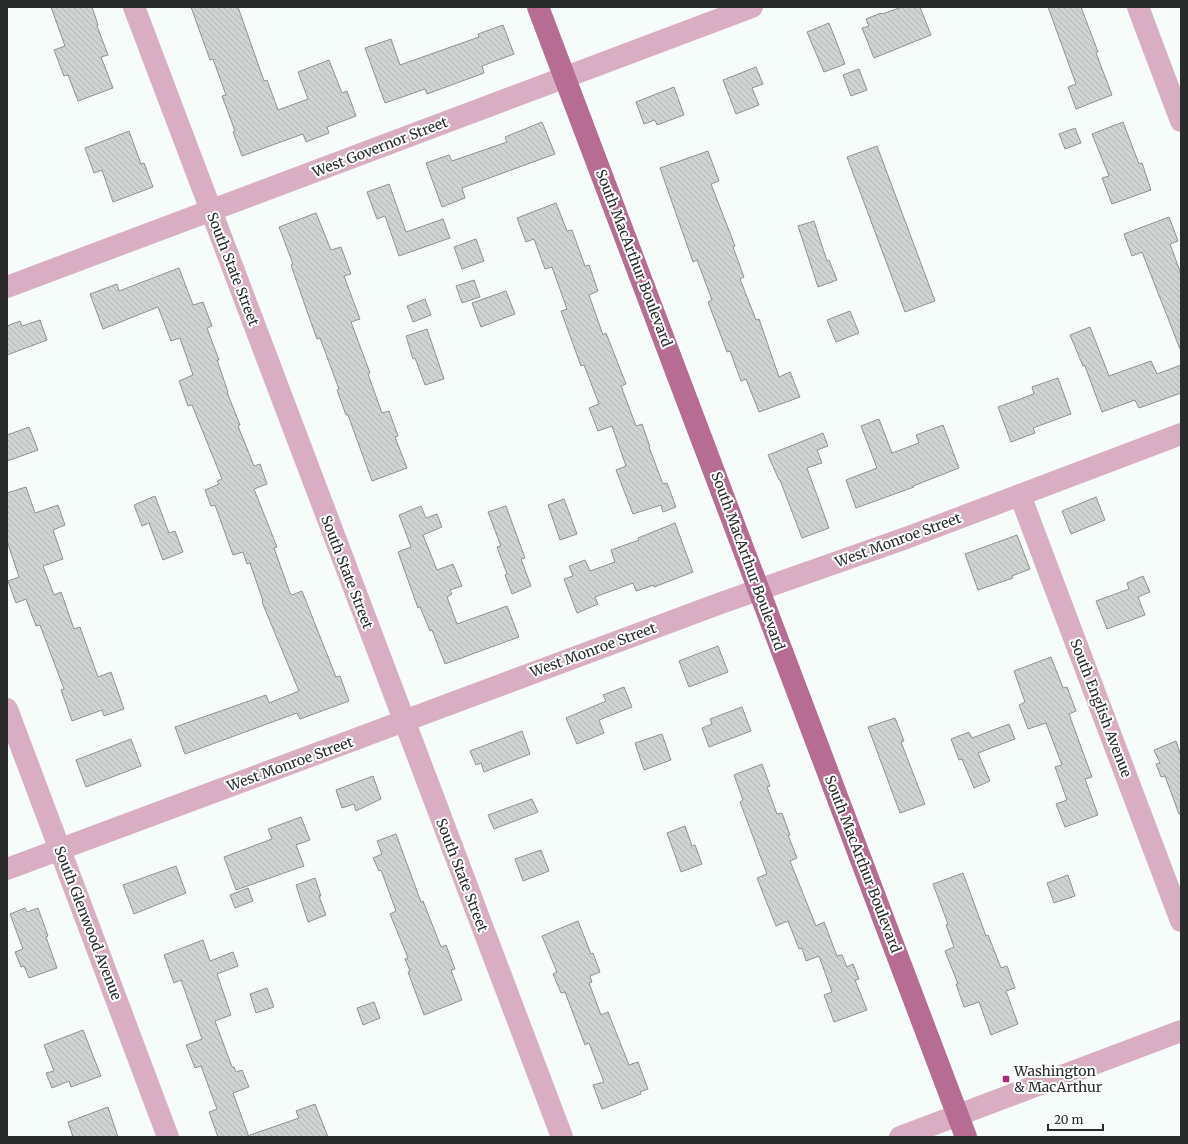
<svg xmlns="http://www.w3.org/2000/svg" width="1188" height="1144" viewBox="0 0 1188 1144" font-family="Merriweather,serif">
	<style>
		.building { fill: url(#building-back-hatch); stroke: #8e9391 }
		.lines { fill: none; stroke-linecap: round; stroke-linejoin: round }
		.minor { stroke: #d9aec3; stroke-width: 22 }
		.major { stroke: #b76c94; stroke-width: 22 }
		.poi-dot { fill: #a82979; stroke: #fff; stroke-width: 1.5 }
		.labels { text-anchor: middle; stroke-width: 4; stroke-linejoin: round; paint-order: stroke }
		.street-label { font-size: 14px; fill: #292b2a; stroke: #fff }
		.poi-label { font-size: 14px; fill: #292b2a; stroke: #fff; text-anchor: start }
	</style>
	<defs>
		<pattern id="building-back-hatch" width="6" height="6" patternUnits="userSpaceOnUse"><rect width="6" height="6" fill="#cfd4d1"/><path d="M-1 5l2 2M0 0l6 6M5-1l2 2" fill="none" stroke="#b2b6b4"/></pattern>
	</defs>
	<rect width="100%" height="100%" fill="#f6fcf9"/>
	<g class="building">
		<path d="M51,7H92L98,25L97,26L108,55L101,57L113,88L78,101L68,75L64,76L54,50L65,46Z"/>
		<path d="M191,7H238L264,81L267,80L278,110L308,99L298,72L329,60L342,93L347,91L356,116L327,127L329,133L306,142L303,134L242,156L233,132L235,131L222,96L226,95L213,59L210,60Z"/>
		<path d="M902,7H920L931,35L874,58L862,28L869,26L866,19L881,13L882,14Z"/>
		<path d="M1048,7H1081L1098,52L1096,53L1112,95L1076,109L1068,87L1076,84Z"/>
		<path d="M829,23L845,64L824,72L807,32Z"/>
		<path d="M503,25L514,54L482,66L484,73L427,94L425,89L385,103L365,48L391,39L400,65L479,37L478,34Z"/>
		<path d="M756,67L763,84L752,88L759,105L736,114L723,80Z"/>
		<path d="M859,69L867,90L851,96L843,75Z"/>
		<path d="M674,87L684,115L657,125L655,120L644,124L636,102Z"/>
		<path d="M542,122L555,154L462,188L465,198L442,207L426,163L449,155L452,161L507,142L505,137Z"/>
		<path d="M1123,122L1139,164L1142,163L1151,190L1112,204L1102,178L1109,176L1092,134Z"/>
		<path d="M1075,128L1081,143L1065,149L1059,134Z"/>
		<path d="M129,131L141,164L144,163L153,187L113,202L102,170L94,173L85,148Z"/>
		<path d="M877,146L935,301L905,312L847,157Z"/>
		<path d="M708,151L719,181L711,184L735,246L733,247L744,277L740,279L756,320L759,319L779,377L790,372L800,397L759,412L746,379L741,381L730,351L727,352L708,302L712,300L697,260L693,262L660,168Z"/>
		<path d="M389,184L406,232L443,219L450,238L399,256L385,216L377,219L367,192Z"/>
		<path d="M556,203L567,231L572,230L585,266L589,265L598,291L589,295L603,335L606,333L626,384L621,386L636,426L642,424L650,447H649L663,484L667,483L676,507L663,512L661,505L633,514L616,470L626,466L612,426L598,431L589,408L599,404L584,365L581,366L561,311L567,309L552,267L545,269L534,239L526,242L517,218Z"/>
		<path d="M316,213L331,250L341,247L351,274L344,276L360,319L351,322L370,373L368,374L382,413L389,411L398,436L395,437L407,468L372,481L348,415H346L337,390L339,389L320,338L317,339L308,314L291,265L293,264L279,227Z"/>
		<path d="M1169,217L1178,241L1170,244L1181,274V349H1180L1142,252L1132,256L1124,234Z"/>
		<path d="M814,221L827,261L829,260L837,280L818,287L798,226Z"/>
		<path d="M476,239L484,261L462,269L454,247Z"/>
		<path d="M179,268L193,305L203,302L212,326L207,328L219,360H217L228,392H227L240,425L238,426L254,466L260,464L267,484L254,489L277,547L274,548L290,593L292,595L302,591L336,677L340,676L349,701L300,719L297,713L185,754L175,727L266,695L269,703L299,691L262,602L263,601L250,563L247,564L243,552L233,555L215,505L211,506L205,490L219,484L217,481L222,479L192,405L188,406L179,381L193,375L180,338L171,341L158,307L103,329L90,294L117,284L119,291Z"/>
		<path d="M474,280L480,297L462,303L456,286Z"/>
		<path d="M506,291L515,314L481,327L472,303Z"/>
		<path d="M425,299L431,315L413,322L407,306Z"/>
		<path d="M850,311L859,333L836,342L827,320Z"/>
		<path d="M40,320L47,340L7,355V326L20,321L22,326Z"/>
		<path d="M1090,327L1109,376L1151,361L1157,374L1181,365V393L1139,408L1135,400L1102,412L1085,366H1083L1070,335Z"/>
		<path d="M427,329L444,379L425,385L415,358L413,359L406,336Z"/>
		<path d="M1058,378L1071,414L1033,428L1035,433L1011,442L998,407L1034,394L1032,387Z"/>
		<path d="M879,419L892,453L919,443L916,435L943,425L959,468L913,486L914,487L856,508L846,480L877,468L861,426Z"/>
		<path d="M29,427L38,450L7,461V435Z"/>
		<path d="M823,433L828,446L817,450L822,463L807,468L829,528L802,538L780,480H779L768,455Z"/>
		<path d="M26,487L35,513L58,505L65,525L53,530L63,559L43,566L54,595L61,592L74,629L80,627L98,677L111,672L124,709L104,716L102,710L72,721L61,690L64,689L40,625L36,626L26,599L16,603L8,581L19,577L7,541V493Z"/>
		<path d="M155,496L169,533L175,531L183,552L163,560L149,523L142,526L134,505Z"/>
		<path d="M1096,497L1105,520L1071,534L1062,511Z"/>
		<path d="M564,499L577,534L560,540L548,505Z"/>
		<path d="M421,506L426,518L437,514L442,527L423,535L437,570L453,564L462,586L450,590L452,594L447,597L457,624L507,606L519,637L445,664L432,630L430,631L420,607L418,608L398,552L411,547L399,515Z"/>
		<path d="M506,506L525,558L521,559L531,586L512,594L505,575L507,574L497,547L501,546L488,512Z"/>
		<path d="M675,523L693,572L654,587V585L636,591L633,583L595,597L598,604L577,613L564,579L573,576L569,566L585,560L590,571L615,562L611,550L639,540L638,538Z"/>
		<path d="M1017,535L1030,569L1012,576L1013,578L978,590L965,554Z"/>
		<path d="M1143,576L1150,592L1138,597L1145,615L1107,629L1096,601L1129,589L1127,583Z"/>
		<path d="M718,646L728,672L689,687L679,661Z"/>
		<path d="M1051,657L1063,688L1067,687L1076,711L1069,714L1092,777L1085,779L1098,815L1065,827L1056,804L1067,800L1055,767L1062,765L1046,723L1028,729L1019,705L1025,702L1014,671Z"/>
		<path d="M624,687L632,707L599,720L604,733L577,744L566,718L606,701L603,695Z"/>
		<path d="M742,707L751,731L709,747L702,728L712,724L710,719Z"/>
		<path d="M895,718L904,741L901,742L925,804L900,813L868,727Z"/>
		<path d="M1009,724L1015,739L978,753L990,781L974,788L962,759L959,760L951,739L969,732L972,738Z"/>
		<path d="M522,731L530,754L484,772L481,763L476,765L470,751Z"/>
		<path d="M662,734L671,760L644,770L635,743Z"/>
		<path d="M131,739L141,766L86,787L76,760Z"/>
		<path d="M1176,741L1181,756V814H1179L1165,776L1161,777L1156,764L1160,763L1154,750Z"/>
		<path d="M762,764L770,786L767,787L777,814L782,813L790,835H788L797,858L790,861L816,926L824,922L837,956L842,955L847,967L853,964L859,979L855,980L867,1010L834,1022L824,995L832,992L819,956L806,961L802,948L799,949L788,921L776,926L757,878L767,874L740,802L743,800L734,775Z"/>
		<path d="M373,776L381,799L356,811L354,804L342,808L336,790Z"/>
		<path d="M532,799L538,812L494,829L488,815Z"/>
		<path d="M301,817L310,840L296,845L304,866L236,890L224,857L272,839L268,829Z"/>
		<path d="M685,826L692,846L695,845L702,864L681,872L667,833Z"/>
		<path d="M396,834L421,902L423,901L441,947L446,945L455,969L451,970L462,1000L424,1015L408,972L410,971L405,959L408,958L390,914L396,911L381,870L379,871L373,858L382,854L377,841Z"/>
		<path d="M541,850L549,871L523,881L515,859Z"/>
		<path d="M176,866L186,893L134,914L123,885Z"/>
		<path d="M963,873L986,936L988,935L1001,968L1007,966L1015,988L1006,991L1018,1024L991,1035L979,1002L964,1007L956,984H958L945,951L954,947L946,925L948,924L933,884Z"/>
		<path d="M1068,875L1075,896L1054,903L1047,883Z"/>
		<path d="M315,878L321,896H319L326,915L308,922L296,885Z"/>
		<path d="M248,888L253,901L235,908L230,895Z"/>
		<path d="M25,908L27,912L38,908L48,936L46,937L57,968L29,978L24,966L21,967L15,952L23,949L10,914Z"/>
		<path d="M578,921L591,954L593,953L600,972L590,976L592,982L589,983L601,1015L608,1012L629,1065L638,1062L648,1089L640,1092L641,1094L602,1109L593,1085L604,1082L589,1043L585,1045L565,992L561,993L553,974L557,972L542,936Z"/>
		<path d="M203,940L210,961L233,952L238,966L217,974L231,1015L215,1021L232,1067H234L236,1072L242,1070L249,1087L233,1093L249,1137H218L209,1112L217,1109L201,1066L195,1068L186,1045L202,1039L181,980L174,983L164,955Z"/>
		<path d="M267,988L274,1007L256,1013L250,994Z"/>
		<path d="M374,1002L380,1018L363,1025L357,1008Z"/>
		<path d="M83,1030L101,1076L71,1087L69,1081L52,1088L46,1073L54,1071L44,1045Z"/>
		<path d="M315,1104L328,1137H250V1135L299,1118L296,1111Z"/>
		<path d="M108,1107L118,1137H73L68,1122Z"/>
	</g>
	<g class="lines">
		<g class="minor">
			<path d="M134,7L562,1137"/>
			<path d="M1138,7L1181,121"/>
			<path d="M7,287L752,7"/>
			<path d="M1020,495L1181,921"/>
			<path d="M7,709L168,1137"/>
			<path d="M7,869L721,603L906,538L1181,434"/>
			<path d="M900,1137L1181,1031"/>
		</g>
		<path class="major" d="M538,7L966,1137"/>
	</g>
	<rect class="poi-dot" x="1002" y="1075" width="8" height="8" rx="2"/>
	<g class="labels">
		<g class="street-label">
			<text transform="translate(380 147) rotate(-21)" y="5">West Governor Street</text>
			<text transform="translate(634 258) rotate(69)" y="5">South MacArthur Boulevard</text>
			<text transform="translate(233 269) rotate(69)" y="5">South State Street</text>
			<text transform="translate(898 540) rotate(-20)" y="5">West Monroe Street</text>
			<text transform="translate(748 561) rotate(70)" y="5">South MacArthur Boulevard</text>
			<text transform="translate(347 572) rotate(69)" y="5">South State Street</text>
			<text transform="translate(593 650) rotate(-20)" y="5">West Monroe Street</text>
			<text transform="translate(1101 708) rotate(69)" y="5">South English Avenue</text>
			<text transform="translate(290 764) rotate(-20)" y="5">West Monroe Street</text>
			<text transform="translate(863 864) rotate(69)" y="5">South MacArthur Boulevard</text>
			<text transform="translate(462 875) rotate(69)" y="5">South State Street</text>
			<text transform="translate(88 923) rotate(69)" y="5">South Glenwood Avenue</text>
		</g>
		<g class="poi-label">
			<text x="1014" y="1076">Washington<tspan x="1014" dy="16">&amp; MacArthur</tspan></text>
		</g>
	</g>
	<rect width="1188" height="1144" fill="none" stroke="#292b2a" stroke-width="16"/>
	<path d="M1048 1124v6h55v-6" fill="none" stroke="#292b2a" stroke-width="2"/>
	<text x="1054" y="1124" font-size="12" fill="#292b2a" stroke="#ffffff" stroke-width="3" paint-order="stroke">20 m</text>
</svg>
